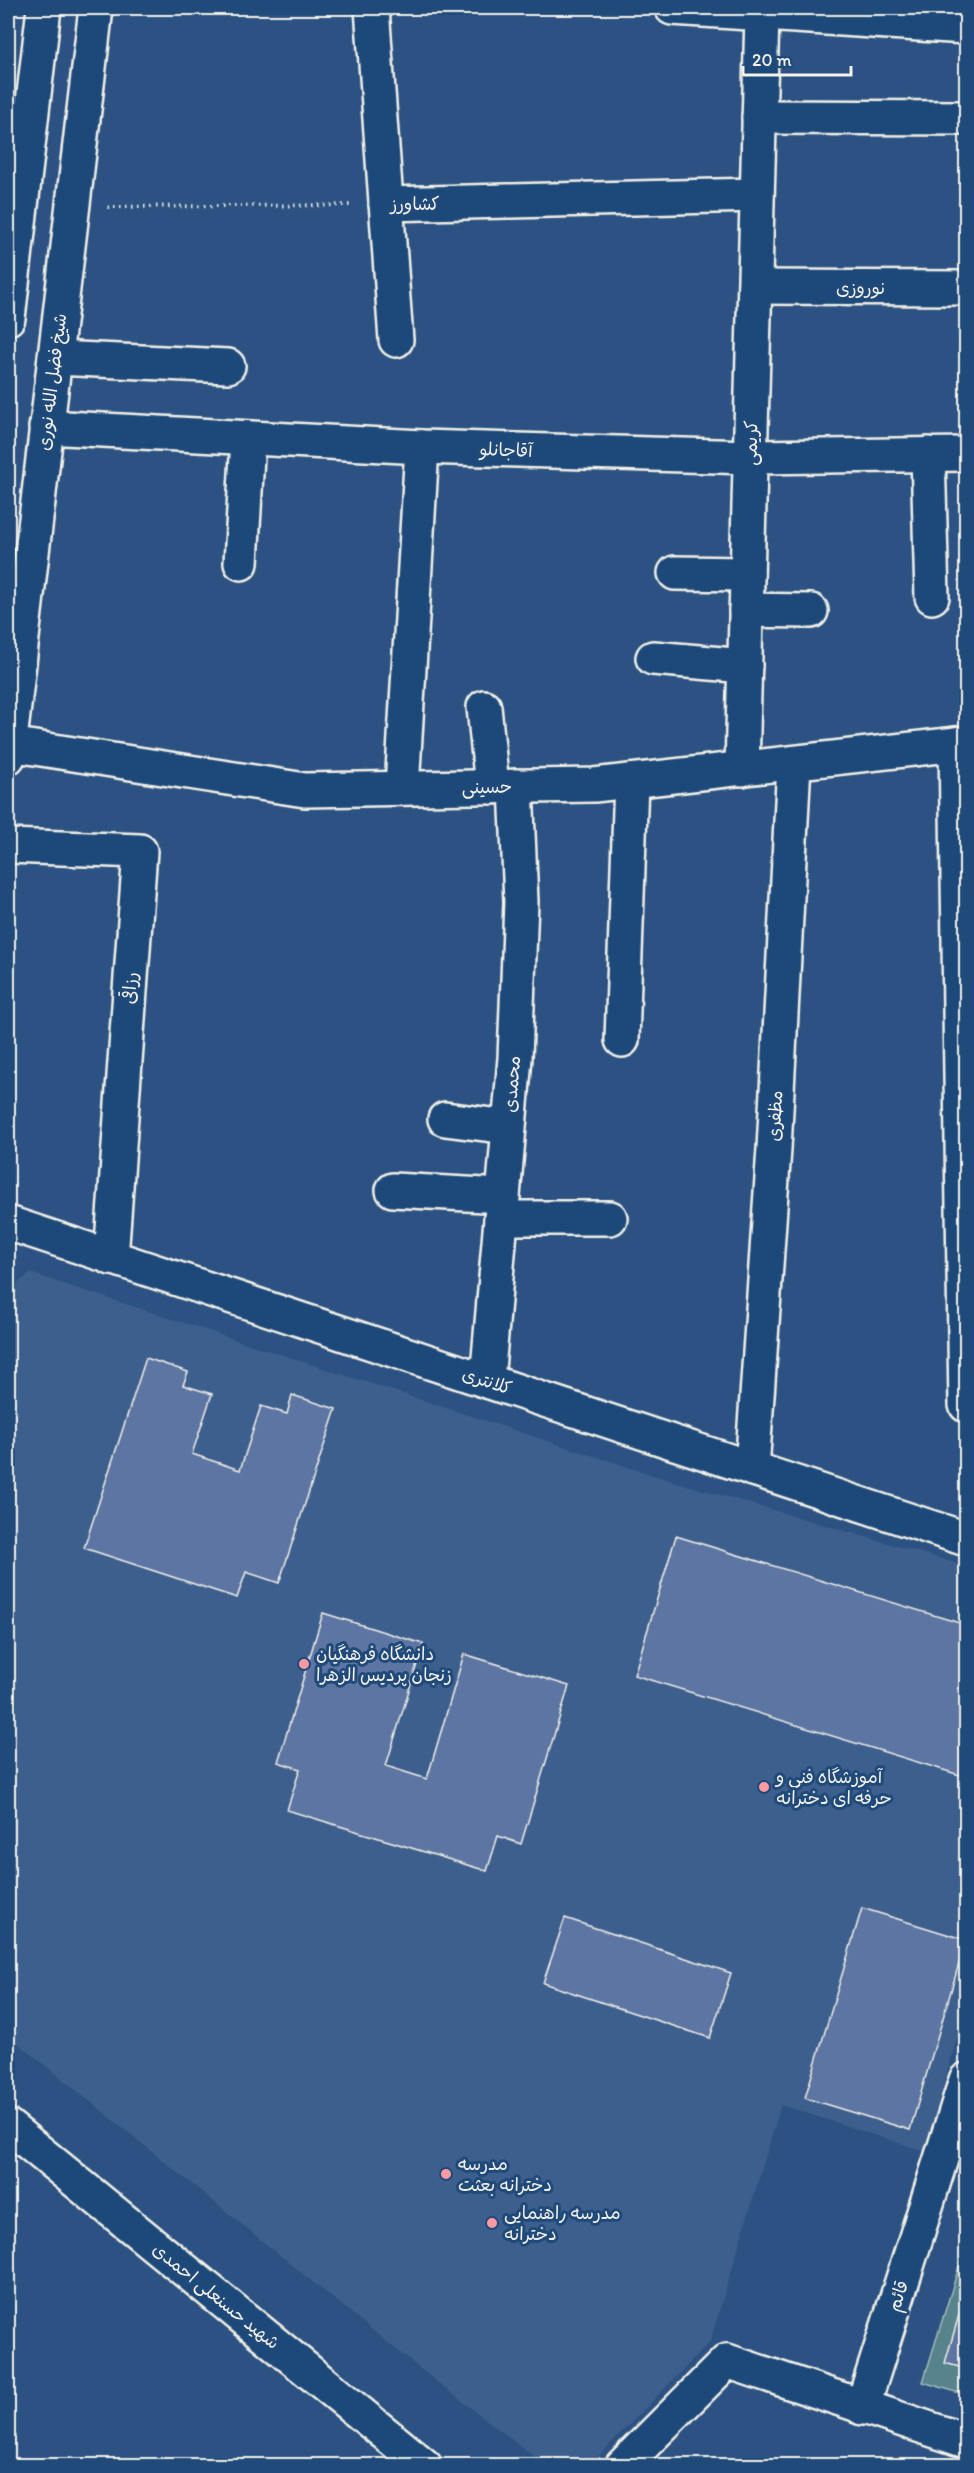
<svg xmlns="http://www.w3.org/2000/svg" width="974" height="2473" viewBox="0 0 974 2473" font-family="Itim,'Playpen Sans Arabic',sans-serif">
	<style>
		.built { fill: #3e5f8e }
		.pitch { fill: #56838c; stroke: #a5baba; stroke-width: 1.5 }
		.building { fill: #5c74a2; stroke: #f4f1e8; stroke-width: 1.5 }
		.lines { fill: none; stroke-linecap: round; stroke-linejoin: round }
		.minor-casing { stroke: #f4f1e8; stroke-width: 38 }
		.major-casing { stroke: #f4f1e8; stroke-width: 38 }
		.path { stroke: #f4f1e8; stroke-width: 4; stroke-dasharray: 1.5 4.5; stroke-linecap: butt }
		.minor { stroke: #1f4a7a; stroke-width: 33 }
		.major { stroke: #1f4a7a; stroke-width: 33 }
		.poi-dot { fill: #ff9aa2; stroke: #1f4a7a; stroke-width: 2 }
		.labels { text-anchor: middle; stroke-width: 6; stroke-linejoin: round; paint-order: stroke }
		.street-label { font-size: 18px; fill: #f4f1e8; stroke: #1f4a7a }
		.poi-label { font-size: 18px; fill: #f4f1e8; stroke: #1f4a7a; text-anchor: start }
	</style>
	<rect width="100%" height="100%" fill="#2b5282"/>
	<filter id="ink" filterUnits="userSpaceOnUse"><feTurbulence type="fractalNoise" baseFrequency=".0167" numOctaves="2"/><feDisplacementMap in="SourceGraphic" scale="12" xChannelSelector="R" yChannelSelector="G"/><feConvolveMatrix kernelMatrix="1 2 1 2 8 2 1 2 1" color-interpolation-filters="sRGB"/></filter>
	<g filter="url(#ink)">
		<path class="built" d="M30,1273L659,1477L966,1566V2008L924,2151L781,2105L710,2342L590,2465H545L419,2368L8,2035V1291Z"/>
		<path class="pitch" d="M966,2244V2395L923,2382Z"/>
		<g class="building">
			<path d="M146,1358L188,1372L183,1385L212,1394L192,1454L240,1470L261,1406L287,1414L292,1395L336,1409L279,1583L246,1572L237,1598L84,1548Z"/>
			<path d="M676,1536L966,1625V1777L634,1675Z"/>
			<path d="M323,1613L423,1644L386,1766L427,1779L464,1654L569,1686L521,1844L498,1836L487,1871L287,1810L300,1769L278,1762Z"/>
			<path d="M862,1908L966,1940L910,2130L805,2098Z"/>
			<path d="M565,1918L731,1973L710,2038L543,1983Z"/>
			<path d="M966,2291V2369L945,2363Z"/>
		</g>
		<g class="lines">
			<g class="minor-casing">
				<g id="minor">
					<path d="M372,8L396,340"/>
					<path d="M672,8L966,27"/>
					<path d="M759,117L966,118"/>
					<path d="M386,204L757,195"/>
					<path d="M755,287L966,288"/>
					<path d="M55,358L228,366"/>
					<path d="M46,427L422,447L750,457L966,454"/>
					<path d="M928,454L932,597"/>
					<path d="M241,563L248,438"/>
					<path d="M675,573L747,574"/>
					<path d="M746,610L811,611"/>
					<path d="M653,658L745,666"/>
					<path d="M484,707L492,787"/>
					<path d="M9,744L305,790L594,785L966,743"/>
					<path d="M956,744L966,1405"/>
					<path d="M742,769L762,14"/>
					<path d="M402,788L422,447"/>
					<path d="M8,846L140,851L111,1258"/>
					<path d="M622,1040L631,781"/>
					<path d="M445,1119L508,1127"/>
					<path d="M393,1190L503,1196"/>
					<path d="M501,1218H610"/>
					<path d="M487,1381L515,1058L521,902L516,786"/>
					<path d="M752,1469L774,1149L794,763"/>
					<path d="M862,2408L966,2080"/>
					<path d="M622,2466L727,2361L966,2441"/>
				</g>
			</g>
			<g class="major-casing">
				<g id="major">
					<path d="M8,318L44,8"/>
					<path d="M8,757L96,8"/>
					<path d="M8,1223L966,1539"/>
					<path d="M8,2126L425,2466"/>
				</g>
			</g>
			<path class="path" d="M108,207L353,205"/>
			<use href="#minor" class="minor"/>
			<use href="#major" class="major"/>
		</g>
	</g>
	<g class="poi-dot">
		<circle cx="304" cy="1664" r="6"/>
		<circle cx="764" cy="1787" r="6"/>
		<circle cx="446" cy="2174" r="6"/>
		<circle cx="492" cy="2223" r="6"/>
	</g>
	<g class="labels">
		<g class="street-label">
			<text transform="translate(415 204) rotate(-1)" y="6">کشاورز</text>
			<text x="861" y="294">نوروزی</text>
			<text transform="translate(52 382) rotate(-83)" y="6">شیخ فضل الله نوری</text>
			<text transform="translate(751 443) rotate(-89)" y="6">کریمی</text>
			<text transform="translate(506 450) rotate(2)" y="6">آقاجانلو</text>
			<text transform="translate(487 787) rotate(-1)" y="6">حسینی</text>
			<text transform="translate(130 988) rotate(-86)" y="6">رزاقی</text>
			<text transform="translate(512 1084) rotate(-85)" y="6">محمدی</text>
			<text transform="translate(775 1116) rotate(-87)" y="6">مظفری</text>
			<text transform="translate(487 1381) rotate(18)" y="6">کلانتری</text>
			<text transform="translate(216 2296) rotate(39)" y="6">شهید حسنعلی احمدی</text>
			<text transform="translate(898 2296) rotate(-72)" y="6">قائم</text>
		</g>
		<g class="poi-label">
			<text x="316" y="1660">دانشگاه فرهنگیان<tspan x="316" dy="21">زنجان پردیس الزهرا</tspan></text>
			<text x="776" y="1783">آموزشگاه فنی و<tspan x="776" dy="21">حرفه ای دخترانه</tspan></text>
			<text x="458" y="2170">مدرسه<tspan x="458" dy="21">دخترانه بعثت</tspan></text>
			<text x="504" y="2219">مدرسه راهنمایی<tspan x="504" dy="21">دخترانه</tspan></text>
		</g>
	</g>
	<rect width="974" height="2473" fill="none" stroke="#1f4a7a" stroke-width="30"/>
	<rect x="15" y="15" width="944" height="2443" fill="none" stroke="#f4f1e8" stroke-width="2" filter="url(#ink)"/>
	<path d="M743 66v9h108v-9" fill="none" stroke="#f4f1e8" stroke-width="3"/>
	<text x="752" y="66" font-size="18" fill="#f4f1e8" stroke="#1f4a7a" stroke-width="4.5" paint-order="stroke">20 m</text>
</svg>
